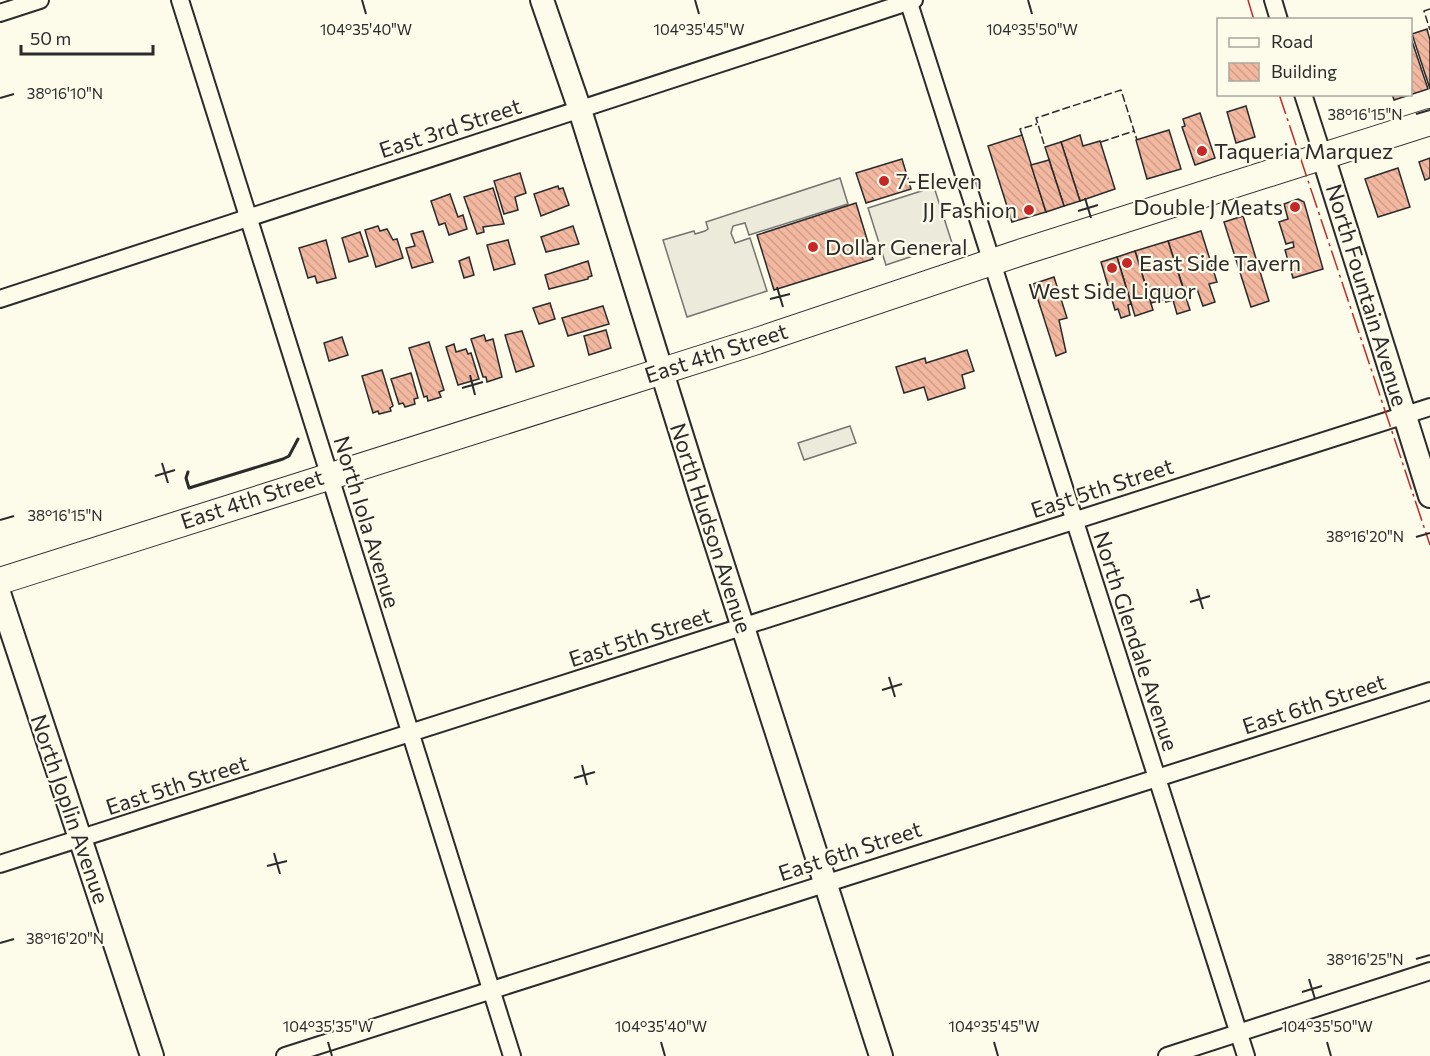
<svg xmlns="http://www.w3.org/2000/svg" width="1430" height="1056" viewBox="0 0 1430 1056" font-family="Commissioner,sans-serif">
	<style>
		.parking { fill: #eceadb; stroke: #74746e; stroke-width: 1.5 }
		.building { fill: url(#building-back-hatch); stroke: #2b2b2b; stroke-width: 1.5 }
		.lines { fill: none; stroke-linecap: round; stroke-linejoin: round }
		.street-casing { stroke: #2b2b2b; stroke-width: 20 }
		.secondary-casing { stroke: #2b2b2b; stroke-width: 26 }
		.primary-casing { stroke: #2b2b2b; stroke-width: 28 }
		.street { stroke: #fdfbea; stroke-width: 16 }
		.secondary { stroke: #fdfbea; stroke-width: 22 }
		.primary { stroke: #fdfbea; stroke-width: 26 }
		.fence { stroke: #2b2b2b; stroke-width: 1.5; stroke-dasharray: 8 3; stroke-linecap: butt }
		.wall { stroke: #2b2b2b; stroke-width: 3 }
		.power { stroke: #c62828; stroke-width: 1.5; stroke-dasharray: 21 4.5 3 4.5; stroke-linecap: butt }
		.ticks { fill: none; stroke: #2b2b2b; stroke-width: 2 }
		.poi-dot { fill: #c62828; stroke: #fdfbea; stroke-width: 2 }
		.labels { text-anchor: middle; stroke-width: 4.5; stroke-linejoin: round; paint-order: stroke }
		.street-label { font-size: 22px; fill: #2b2b2b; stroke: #fdfbea }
		.poi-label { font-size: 22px; fill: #2b2b2b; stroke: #fdfbea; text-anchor: start }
		.ticks-label { font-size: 15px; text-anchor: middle; fill: #2b2b2b; stroke: #fdfbea; stroke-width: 4.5; stroke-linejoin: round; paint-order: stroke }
	</style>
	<defs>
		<pattern id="building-back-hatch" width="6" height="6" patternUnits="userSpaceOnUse" patternTransform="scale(1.5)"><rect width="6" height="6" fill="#f2b8a0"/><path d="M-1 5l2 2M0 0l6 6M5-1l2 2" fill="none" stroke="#d09e8a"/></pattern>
	</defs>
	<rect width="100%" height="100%" fill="#fdfbea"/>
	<g class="parking">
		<path d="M840,178L848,204L749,235L745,223L733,226L731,233L735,243L750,238L767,291L687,317L663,240L694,231L695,234L705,231L708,229L706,222Z"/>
		<path d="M934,187L952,243L886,265L868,208Z"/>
		<path d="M850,426L856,443L804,460L798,443Z"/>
	</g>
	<g class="building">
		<path d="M1427,29L1430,40V89L1412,34Z"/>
		<path d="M1410,35L1428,89L1394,100L1392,94H1410Z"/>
		<path d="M1246,106L1255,137L1236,143L1227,112Z"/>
		<path d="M1200,113L1215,158L1195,165L1182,127L1185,126L1183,119Z"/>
		<path d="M1169,130L1181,169L1147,179L1136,140Z"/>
		<path d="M1022,135L1046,212L1012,222L988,146Z"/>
		<path d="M1080,135L1083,146L1100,141L1115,189L1080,201L1061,142Z"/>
		<path d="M1061,142L1080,201L1064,206L1045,147Z"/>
		<path d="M1430,158V178L1425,180L1419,162Z"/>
		<path d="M902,159L911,189L866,203L856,173Z"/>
		<path d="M1049,160L1064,206L1046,212L1031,165Z"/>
		<path d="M1398,168L1410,207L1378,217L1365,179Z"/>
		<path d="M520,173L526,193L515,197L518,210L504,214L494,181Z"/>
		<path d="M558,186L559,189L563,188L569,205L541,216L534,194Z"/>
		<path d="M493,188L504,224L483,227L484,232L477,234L464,197Z"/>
		<path d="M450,194L458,217L463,215L467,229L449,235L445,223L439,225L431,201Z"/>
		<path d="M1298,199L1304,202L1323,269L1293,278L1285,250L1294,247L1293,242L1286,244L1279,222L1288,219L1284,204Z"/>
		<path d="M856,203L873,259L774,290L757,235Z"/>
		<path d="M1243,216L1269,301L1251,307L1224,222Z"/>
		<path d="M378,226L380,231L387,229L393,240L397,239L403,258L376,267L365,230Z"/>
		<path d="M573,226L579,244L546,252L541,237Z"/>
		<path d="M423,231L433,262L412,268L406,248L415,246L411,234Z"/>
		<path d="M1201,231L1217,282L1209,284L1215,302L1203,306L1197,289L1185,293L1168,241Z"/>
		<path d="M360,232L368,256L349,262L342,238Z"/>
		<path d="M326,240L336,278L317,283L315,276L308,278L299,248Z"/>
		<path d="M508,240L515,264L494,270L487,245Z"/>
		<path d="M1168,241L1190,310L1177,314L1173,300L1166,302L1165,299L1151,303L1135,251Z"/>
		<path d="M1135,251L1153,310L1135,316L1117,257Z"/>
		<path d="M469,257L474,275L464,278L459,261Z"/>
		<path d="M1117,257L1131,304L1128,305L1130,315L1121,318L1118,309L1115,310L1101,262Z"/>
		<path d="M588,261L592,276L588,277V279L549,289L545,275Z"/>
		<path d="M1054,277L1067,318L1059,320L1066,352L1056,356L1033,284Z"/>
		<path d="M550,303L555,319L539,324L533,308Z"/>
		<path d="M603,306L609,324L568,336L562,318Z"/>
		<path d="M606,330L611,348L589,355L584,336Z"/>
		<path d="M522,331L534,366L516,372L505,335Z"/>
		<path d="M484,335L486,341L493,339L502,377L487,382L486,377H483L471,339Z"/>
		<path d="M342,337L348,355L329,361L324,343Z"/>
		<path d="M429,342L444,390L439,392L441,397L428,401L427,396L424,397L409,348Z"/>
		<path d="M454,344L456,352L466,349L468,354L471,353L479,379L458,385L446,347Z"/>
		<path d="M967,350L974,371L962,375L965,388L928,400L924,387L904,393L896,367L925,358L926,363Z"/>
		<path d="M382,370L393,406L390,408L391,411L379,414L378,411L373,413L362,376Z"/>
		<path d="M411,373L418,398L414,399L415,404L405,407L403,403L399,404L391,379Z"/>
	</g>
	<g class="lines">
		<g class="street-casing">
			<g id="street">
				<path d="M180,0L512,1056"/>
				<path d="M908,0L1246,1056"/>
				<path d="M1273,0L1279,20"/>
				<path d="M0,13L40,0"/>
				<path d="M1303,94L1323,156"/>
				<path d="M0,299L914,0"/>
				<path d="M0,864L1430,407"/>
				<path d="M285,1056L1430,691"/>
				<path d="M1167,1056L1430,971"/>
			</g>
		</g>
		<g class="secondary-casing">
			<g id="secondary">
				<path d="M542,0L580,110L701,497L881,1056"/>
				<path d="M1323,156L1430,496"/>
				<path d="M0,596L152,1056"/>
			</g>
		</g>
		<g class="primary-casing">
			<path id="primary" d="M0,581L757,341L1019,253L1430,122"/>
		</g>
		<use href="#street" class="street"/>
		<use href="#secondary" class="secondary"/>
		<use href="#primary" class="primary"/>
		<g class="fence">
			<path d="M1430,9L1424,11L1430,30"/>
			<path d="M1022,135L1020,129L1037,124"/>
			<path d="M1101,142L1134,131"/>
			<path d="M1044,144L1036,118L1121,90L1137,140"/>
		</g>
		<path class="wall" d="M188,472L186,478L189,488L283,459L289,456L298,439"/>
		<g class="power">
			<path d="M1248,0L1254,20"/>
			<path d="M1279,94L1430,545"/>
		</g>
	</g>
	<path class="ticks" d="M362,0L366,14M695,0L699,14M1028,0L1032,14M0,98L14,94M1416,114L1430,110M1085,198L1091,218M1078,211L1098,205M777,287L783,307M770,299L790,294M470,375L475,395M462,388L483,382M162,463L168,483M155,476L175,470M0,520L14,516M1416,537L1430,533M1197,589L1203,609M1190,602L1210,596M889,677L895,697M882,690L902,684M582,765L587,785M574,778L595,772M274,853L280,874M267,866L287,861M0,943L14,939M1416,959L1430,955M1309,979L1315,999M1302,992L1322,986M328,1042L332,1056M661,1042L665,1056M994,1042L998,1056M1327,1042L1331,1056"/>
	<g class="poi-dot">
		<circle cx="1202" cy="151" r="6"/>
		<circle cx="884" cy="181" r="6"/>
		<circle cx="1295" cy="207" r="6"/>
		<circle cx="1029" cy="210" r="6"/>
		<circle cx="813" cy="247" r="6"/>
		<circle cx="1127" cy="263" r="6"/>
		<circle cx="1112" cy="268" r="6"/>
	</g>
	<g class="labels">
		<g class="street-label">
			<text transform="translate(450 128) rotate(-18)" y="8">East 3rd Street</text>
			<text transform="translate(1367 295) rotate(73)" y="8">North Fountain Avenue</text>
			<text transform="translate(716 353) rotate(-18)" y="8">East 4th Street</text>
			<text transform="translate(1102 488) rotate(-18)" y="8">East 5th Street</text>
			<text transform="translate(252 499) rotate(-18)" y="8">East 4th Street</text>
			<text transform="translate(367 522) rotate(73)" y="8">North Iola Avenue</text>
			<text transform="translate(711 528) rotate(72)" y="8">North Hudson Avenue</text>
			<text transform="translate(640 637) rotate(-18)" y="8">East 5th Street</text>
			<text transform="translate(1136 641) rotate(72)" y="8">North Glendale Avenue</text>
			<text transform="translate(1314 704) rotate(-18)" y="8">East 6th Street</text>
			<text transform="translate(177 785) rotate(-18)" y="8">East 5th Street</text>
			<text transform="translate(70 809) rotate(71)" y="8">North Joplin Avenue</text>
			<text transform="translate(850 851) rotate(-18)" y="8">East 6th Street</text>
		</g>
		<g class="poi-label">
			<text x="1214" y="159">Taqueria Marquez</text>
			<text x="896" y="189">7-Eleven</text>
			<text x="1283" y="215" text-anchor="end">Double J Meats</text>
			<text x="1017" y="218" text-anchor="end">JJ Fashion</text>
			<text x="825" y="255">Dollar General</text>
			<text x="1139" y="271">East Side Tavern</text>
			<text x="1112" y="299" text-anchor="middle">West Side Liquor</text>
		</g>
	</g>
	<g class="ticks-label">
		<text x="366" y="35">104°35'40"W</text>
		<text x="699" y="35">104°35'45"W</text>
		<text x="1032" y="35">104°35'50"W</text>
		<text x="65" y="99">38°16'10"N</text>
		<text x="1365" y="120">38°16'15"N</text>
		<text x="65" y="521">38°16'15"N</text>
		<text x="1365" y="542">38°16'20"N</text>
		<text x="65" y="944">38°16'20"N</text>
		<text x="1365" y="965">38°16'25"N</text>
		<text x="328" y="1032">104°35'35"W</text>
		<text x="661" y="1032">104°35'40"W</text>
		<text x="994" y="1032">104°35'45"W</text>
		<text x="1327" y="1032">104°35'50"W</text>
	</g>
	<rect x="1217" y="18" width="195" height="78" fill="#fdfbea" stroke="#a9a89e" stroke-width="1.5"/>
	<rect x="1229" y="38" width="30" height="9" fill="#fdfbea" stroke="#a9a89e" stroke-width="1.5"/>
	<text x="1271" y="48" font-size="18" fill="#2b2b2b">Road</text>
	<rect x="1229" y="63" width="30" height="18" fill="url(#building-back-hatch)" stroke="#a9a89e" stroke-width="1.5"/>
	<text x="1271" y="78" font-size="18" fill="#2b2b2b">Building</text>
	<path d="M21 45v9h132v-9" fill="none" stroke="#2b2b2b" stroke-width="3"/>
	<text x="30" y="45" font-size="18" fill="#2b2b2b" stroke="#fdfbea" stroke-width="4.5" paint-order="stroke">50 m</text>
</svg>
